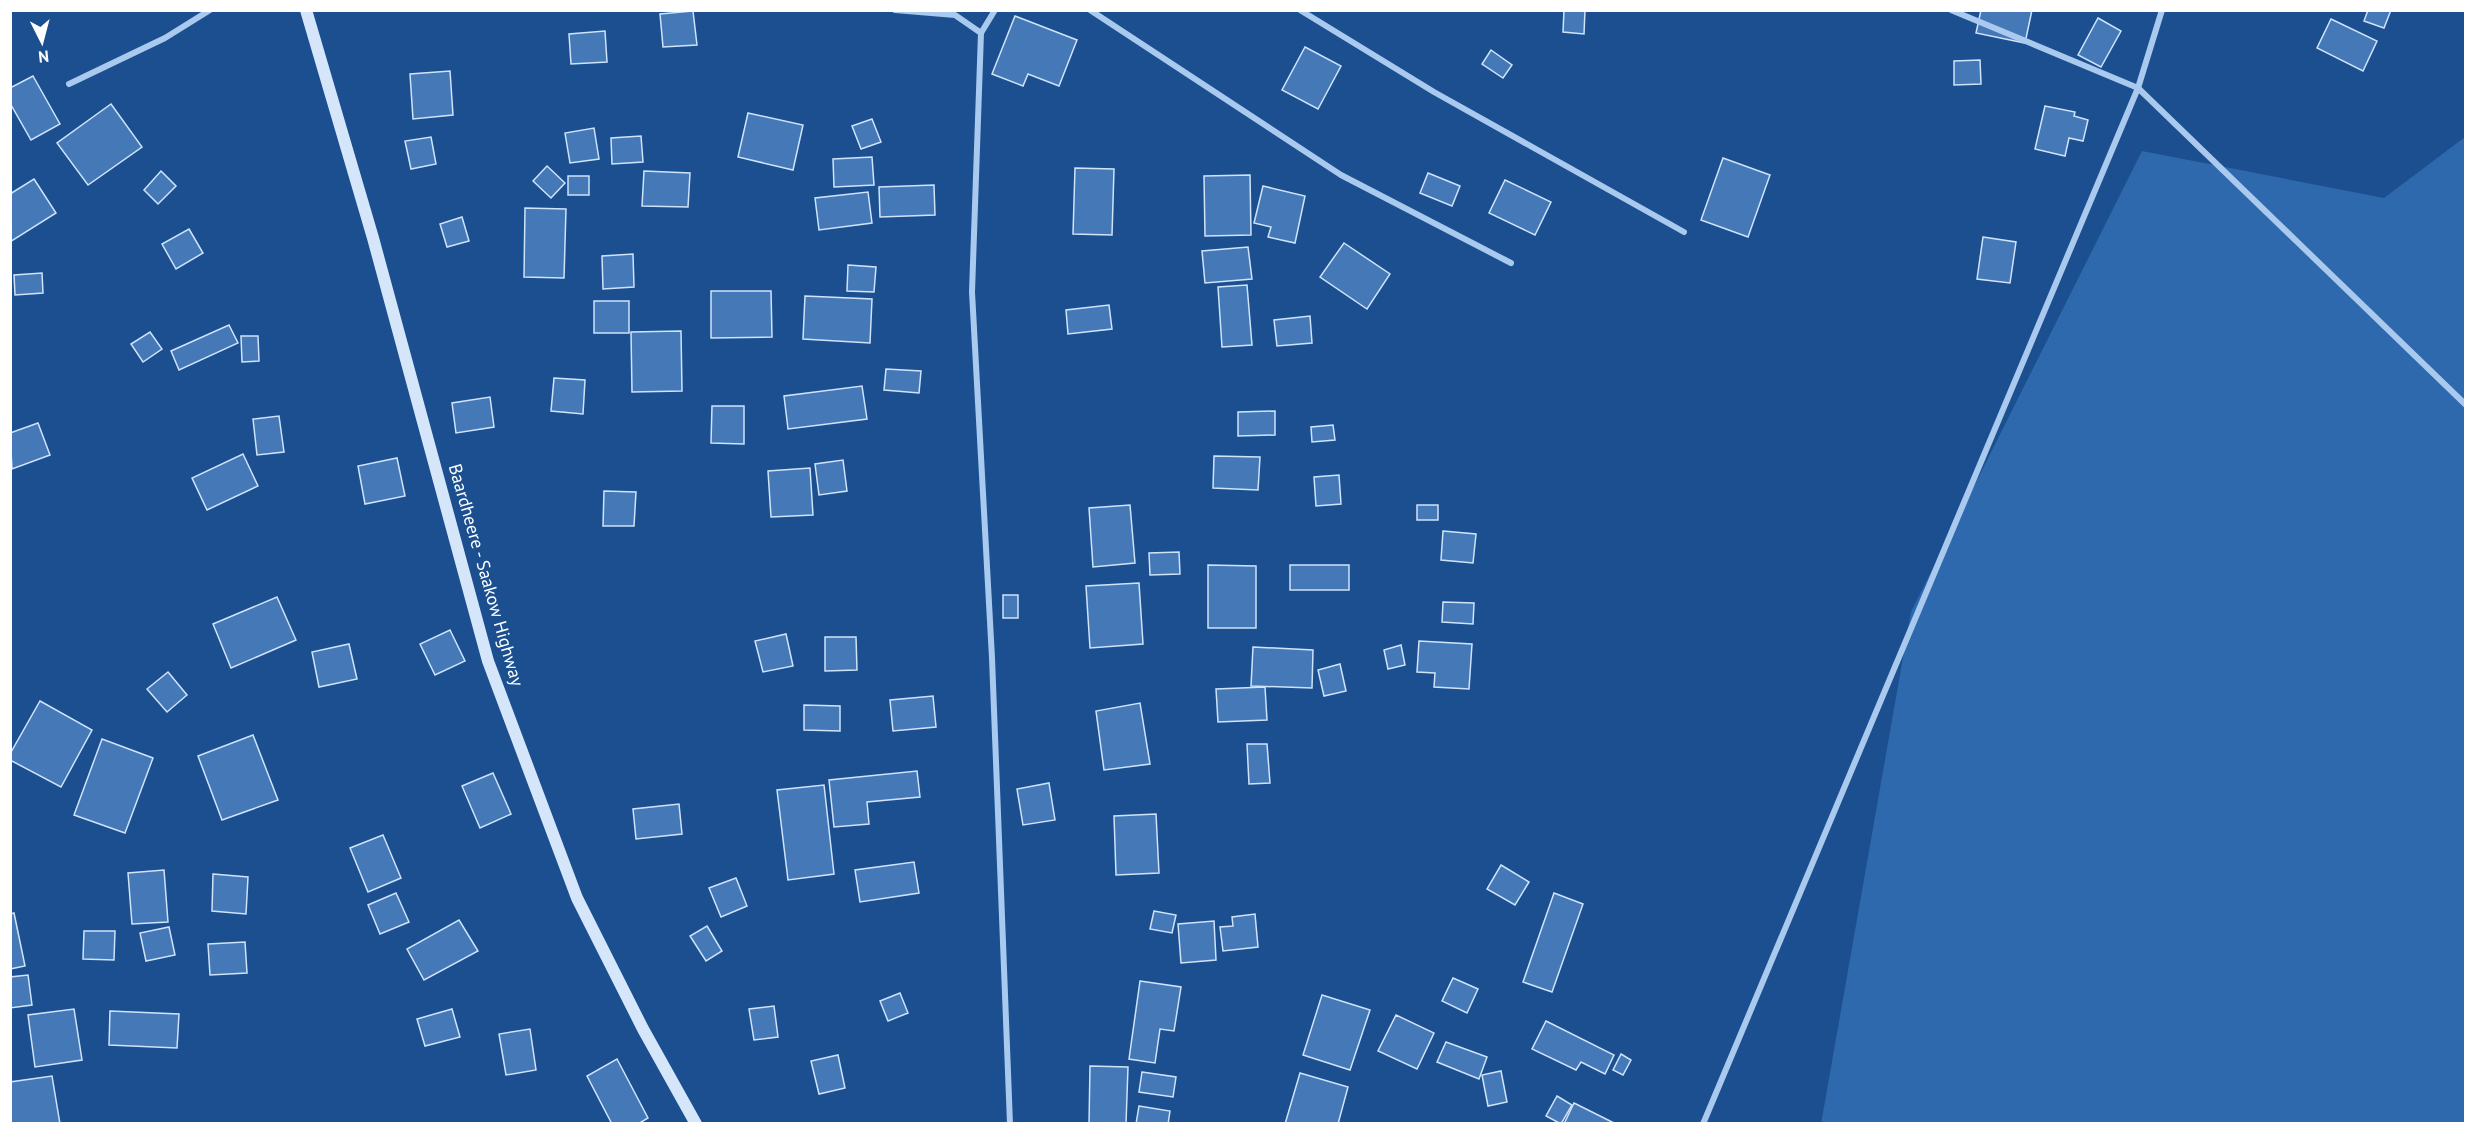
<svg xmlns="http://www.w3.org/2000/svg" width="2476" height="1134" viewBox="0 0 2476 1134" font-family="'PT Sans',sans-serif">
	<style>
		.green { fill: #2e69ad }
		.building { fill: #4478b7; stroke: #cfe3fa; stroke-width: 1.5 }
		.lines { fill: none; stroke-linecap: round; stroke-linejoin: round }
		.minor { stroke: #a9c9ee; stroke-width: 6 }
		.secondary { stroke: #d6e6fa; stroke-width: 12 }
		.labels { text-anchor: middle; stroke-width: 5; stroke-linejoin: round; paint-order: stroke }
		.street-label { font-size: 18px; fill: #fff; stroke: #1b4f8f }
	</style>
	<rect width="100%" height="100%" fill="#1b4f8f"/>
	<path class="green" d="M2465,137V1123L1821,1124L1911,612L2142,151L2384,198Z"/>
	<g class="building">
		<path d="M1564,10H1585L1584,34L1563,32Z"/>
		<path d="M1981,10H2032L2025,43L1976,33Z"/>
		<path d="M2368,10H2391L2384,28L2364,21Z"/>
		<path d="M693,11L697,45L663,47L660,14Z"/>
		<path d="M1015,16L1077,40L1059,86L1028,74L1023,86L992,74Z"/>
		<path d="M2098,18L2121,31L2101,67L2078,55Z"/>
		<path d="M2331,19L2377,41L2363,71L2317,48Z"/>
		<path d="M605,31L607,62L571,64L569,34Z"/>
		<path d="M1305,47L1341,66L1318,109L1282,90Z"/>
		<path d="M1491,50L1512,65L1503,78L1482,64Z"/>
		<path d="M1980,60L1981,84L1954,85V61Z"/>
		<path d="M450,71L453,115L413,119L410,74Z"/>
		<path d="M33,76L60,124L31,140L10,103V88Z"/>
		<path d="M111,104L142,147L88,185L57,143Z"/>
		<path d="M2045,106L2075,112L2074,116L2088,120L2083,141L2069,138L2065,156L2035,149Z"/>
		<path d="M748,113L803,125L793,170L738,157Z"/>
		<path d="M872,119L881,142L861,149L852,126Z"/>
		<path d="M594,128L599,159L570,163L565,133Z"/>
		<path d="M641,136L643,162L612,164L611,138Z"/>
		<path d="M431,137L436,164L411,169L405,141Z"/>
		<path d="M872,157L874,185L834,187L833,159Z"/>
		<path d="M1723,158L1770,175L1748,237L1701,220Z"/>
		<path d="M547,166L565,183L551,198L533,181Z"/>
		<path d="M1075,168L1114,169L1112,235L1073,234Z"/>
		<path d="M161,171L176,186L158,204L144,190Z"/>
		<path d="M644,171L690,173L688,207L642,206Z"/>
		<path d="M1428,173L1460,186L1452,206L1420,193Z"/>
		<path d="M1250,175L1251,235L1205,236L1204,176Z"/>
		<rect x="568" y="176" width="21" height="19"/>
		<path d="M34,179L56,213L10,242V194Z"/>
		<path d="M1505,180L1551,202L1535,235L1489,213Z"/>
		<path d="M934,185L935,215L880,217L879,187Z"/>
		<path d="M1263,186L1305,196L1295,243L1268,237L1271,227L1254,223Z"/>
		<path d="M868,192L872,223L819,230L815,198Z"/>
		<path d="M525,208L566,209L564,278L524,277Z"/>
		<path d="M462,217L469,241L447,247L440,224Z"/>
		<path d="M189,229L203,253L176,269L162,244Z"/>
		<path d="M1983,237L2016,242L2010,283L1977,279Z"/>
		<path d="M1344,243L1390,274L1367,309L1320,277Z"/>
		<path d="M1248,247L1252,279L1205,283L1202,251Z"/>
		<path d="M633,254L634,287L603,289L602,256Z"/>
		<path d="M848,265L876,267L874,292L847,291Z"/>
		<path d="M42,273L43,293L15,295L14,275Z"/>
		<path d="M1247,285L1252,345L1222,347L1218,287Z"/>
		<path d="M711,291H771L772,337L711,338Z"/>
		<path d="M805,296L872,299L870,343L803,339Z"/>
		<rect x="594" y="301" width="35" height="32"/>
		<path d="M1109,305L1112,329L1068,334L1066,310Z"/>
		<path d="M1310,316L1312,343L1277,346L1274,320Z"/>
		<path d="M229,325L238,343L179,370L171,351Z"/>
		<path d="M681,331L682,391L632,392L631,332Z"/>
		<path d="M150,332L162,349L143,362L131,344Z"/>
		<path d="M241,336H258L259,361L242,362Z"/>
		<path d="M886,369L921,371L919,393L884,390Z"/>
		<path d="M554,378L585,380L583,414L551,411Z"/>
		<path d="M862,386L867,419L788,429L784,396Z"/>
		<path d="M490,397L494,427L456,433L452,403Z"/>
		<path d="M712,406H744V444L711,443Z"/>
		<path d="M1275,411V435L1238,436V412Z"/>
		<path d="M279,416L284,452L257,455L253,419Z"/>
		<path d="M38,423L50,455L12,469L10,433Z"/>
		<path d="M1333,425L1335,440L1312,442L1311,427Z"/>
		<path d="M243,454L258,486L207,510L192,478Z"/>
		<path d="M1214,456L1260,457L1258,490L1213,488Z"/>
		<path d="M397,458L405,496L365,504L358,466Z"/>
		<path d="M843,460L847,491L819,495L815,464Z"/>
		<path d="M810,468L813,515L771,517L768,471Z"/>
		<path d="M1339,475L1341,504L1316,506L1314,477Z"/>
		<path d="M604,491L636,492L634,526H603Z"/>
		<path d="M1130,505L1135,563L1093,567L1089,508Z"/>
		<rect x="1417" y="505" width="21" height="15"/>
		<path d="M1443,531L1476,534L1473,563L1441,560Z"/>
		<path d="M1179,552L1180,574L1150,575L1149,553Z"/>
		<path d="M1208,565L1256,566V628H1208Z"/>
		<rect x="1290" y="565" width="59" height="25"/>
		<path d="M1139,583L1143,644L1090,648L1086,586Z"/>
		<rect x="1003" y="595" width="15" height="23"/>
		<path d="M277,597L296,640L231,668L213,624Z"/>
		<path d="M1443,602L1474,603L1473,624L1442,622Z"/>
		<path d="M450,630L465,661L435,675L420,644Z"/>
		<path d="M786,634L793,666L763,672L755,641Z"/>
		<path d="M825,637H856L857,670L825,671Z"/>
		<path d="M1419,641L1472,644L1469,689L1434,687L1435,673L1417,672Z"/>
		<path d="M349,644L357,679L319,687L312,652Z"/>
		<path d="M1401,645L1405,665L1388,669L1384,650Z"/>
		<path d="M1253,647L1313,650L1312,688L1251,686Z"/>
		<path d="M1340,664L1346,691L1324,696L1318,670Z"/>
		<path d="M168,672L187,695L167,712L147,689Z"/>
		<path d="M1265,687L1267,720L1218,722L1216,689Z"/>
		<path d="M933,696L936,727L893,731L890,700Z"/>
		<path d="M40,701L92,730L61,787L10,760V754Z"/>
		<path d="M1140,703L1150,764L1104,770L1096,711Z"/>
		<path d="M804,705L840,706V731L804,730Z"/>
		<path d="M253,735L278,800L222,820L198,756Z"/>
		<path d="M102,739L153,758L125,833L74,815Z"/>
		<path d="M1247,744H1267L1270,783L1249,784Z"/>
		<path d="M917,771L920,797L867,802L869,824L834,827L829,780Z"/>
		<path d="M493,773L511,814L480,828L462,786Z"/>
		<path d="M1049,783L1055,820L1023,825L1017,789Z"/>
		<path d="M824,785L834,874L788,880L777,790Z"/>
		<path d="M679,804L682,834L636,839L633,809Z"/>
		<path d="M1156,814L1159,873L1116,875L1114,816Z"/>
		<path d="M383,835L401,878L368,892L350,848Z"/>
		<path d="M914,862L919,893L860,902L855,870Z"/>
		<path d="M1501,865L1529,882L1515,905L1487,889Z"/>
		<path d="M164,870L168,922L132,924L128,873Z"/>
		<path d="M213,874L248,877L246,914L212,911Z"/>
		<path d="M736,878L747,906L721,917L709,888Z"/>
		<path d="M396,893L409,922L380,934L368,905Z"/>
		<path d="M1554,893L1583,904L1552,992L1523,982Z"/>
		<path d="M1154,911L1176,915L1172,933L1150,929Z"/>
		<path d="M14,913L25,966L10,969V914Z"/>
		<path d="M1255,914L1258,947L1223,951L1220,927L1233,926L1232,917Z"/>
		<path d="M459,920L478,951L424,980L407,949Z"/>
		<path d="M1214,921L1216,960L1181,963L1178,924Z"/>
		<path d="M707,926L722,951L706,961L690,936Z"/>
		<path d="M169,927L175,955L146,961L140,933Z"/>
		<path d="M84,931H115L114,960L83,959Z"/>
		<path d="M245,942L247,973L210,975L208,944Z"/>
		<path d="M28,975L32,1005L10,1008V977Z"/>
		<path d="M1453,978L1478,989L1467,1013L1442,1001Z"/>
		<path d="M1140,981L1181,987L1174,1031L1160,1029L1155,1063L1129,1059Z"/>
		<path d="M900,993L908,1013L888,1021L880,1001Z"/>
		<path d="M1322,995L1370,1010L1350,1070L1303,1055Z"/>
		<path d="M774,1006L778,1037L754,1040L749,1009Z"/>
		<path d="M74,1009L82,1060L35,1067L28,1015Z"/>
		<path d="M452,1009L460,1037L425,1046L417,1019Z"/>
		<path d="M110,1011L179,1014L177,1048L109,1045Z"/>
		<path d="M1396,1015L1434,1033L1417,1069L1378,1051Z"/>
		<path d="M1546,1021L1614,1055L1605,1074L1581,1062L1576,1070L1532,1049Z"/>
		<path d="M530,1029L536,1070L506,1075L499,1034Z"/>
		<path d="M1446,1042L1487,1057L1479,1079L1437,1062Z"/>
		<path d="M1621,1054L1631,1060L1623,1075L1613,1070Z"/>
		<path d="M838,1055L845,1088L819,1094L811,1061Z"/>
		<path d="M617,1059L648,1118L638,1124H612L587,1076Z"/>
		<path d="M1090,1066L1128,1067L1126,1124H1089Z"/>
		<path d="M1501,1071L1507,1102L1488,1106L1482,1075Z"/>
		<path d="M1142,1072L1176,1077L1173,1097L1139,1092Z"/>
		<path d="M1300,1073L1348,1087L1338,1124H1285Z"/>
		<path d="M52,1076L60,1124H11L10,1082Z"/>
		<path d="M1557,1096L1572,1105L1561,1124L1546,1116Z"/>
		<path d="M1574,1103L1614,1123L1564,1124Z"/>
		<path d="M1139,1106L1170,1111L1168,1124H1136Z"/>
	</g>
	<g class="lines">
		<g class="minor">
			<path d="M895,10L955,15L981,33L972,292L992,658L1010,1124"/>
			<path d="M1090,10L1341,175L1511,263"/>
			<path d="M1300,10L1434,92L1684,232"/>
			<path d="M1951,10L2138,88L2466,405"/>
			<path d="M981,33L995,10"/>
			<path d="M69,84L165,38L210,10"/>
			<path d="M1703,1124L2138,88L2162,10"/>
		</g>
		<path class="secondary" d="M306,10L373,238L488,661L577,898L643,1029L696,1124"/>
	</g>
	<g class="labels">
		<g class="street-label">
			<text transform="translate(486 575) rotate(74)" y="6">Baardheere - Saakow Highway</text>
		</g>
	</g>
	<rect width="2476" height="1134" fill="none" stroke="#ffffff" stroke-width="24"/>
	<g transform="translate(42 42) rotate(174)" stroke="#1b4f8f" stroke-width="4.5" paint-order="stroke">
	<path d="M0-4.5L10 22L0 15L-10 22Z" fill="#ffffff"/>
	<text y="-9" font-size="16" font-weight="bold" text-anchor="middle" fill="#ffffff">N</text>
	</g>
</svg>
